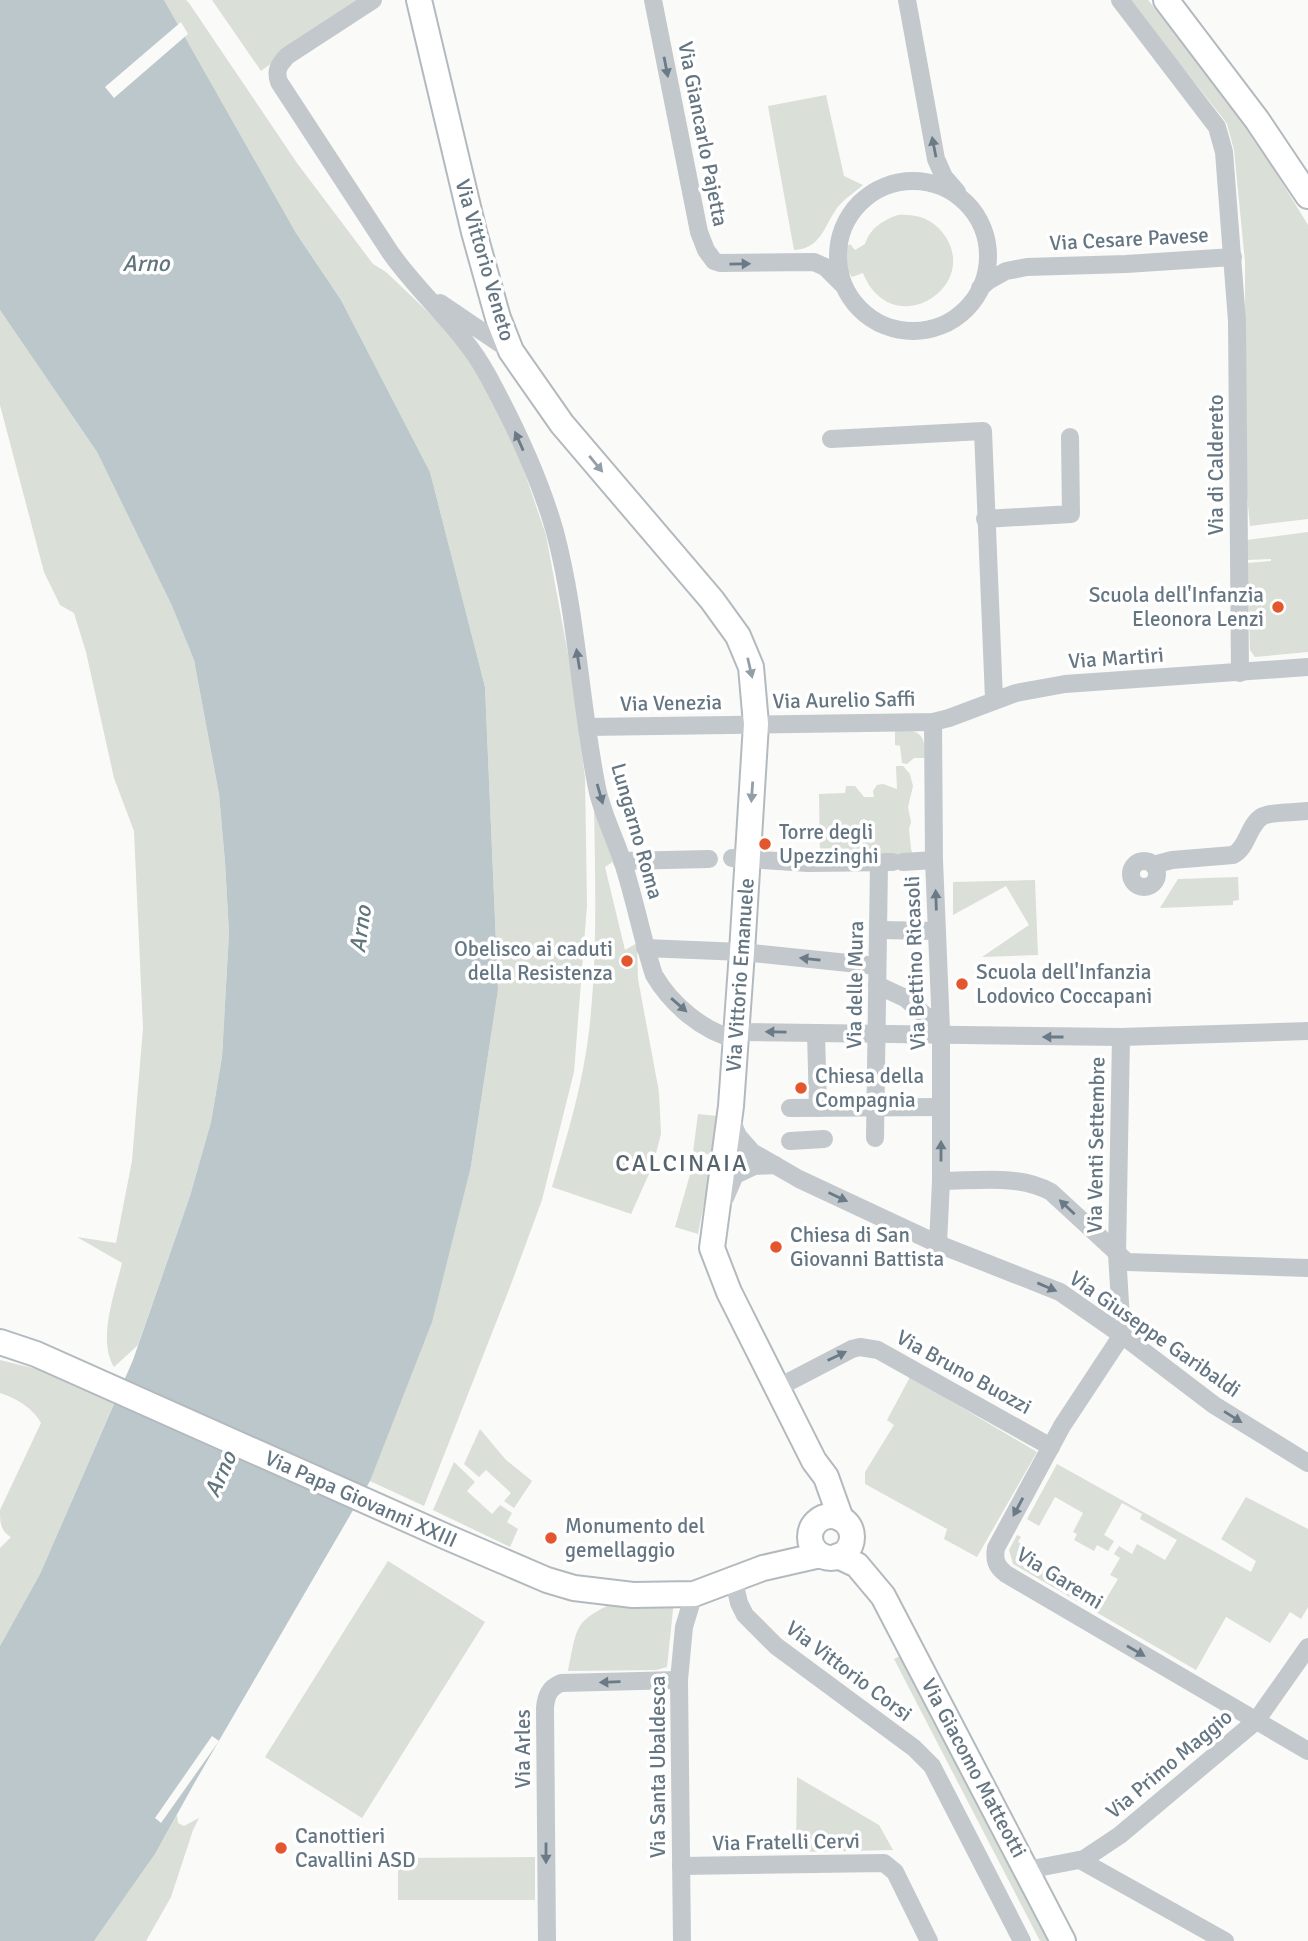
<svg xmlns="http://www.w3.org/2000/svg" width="1308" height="1941" viewBox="0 0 1308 1941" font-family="Signika,sans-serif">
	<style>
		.green { fill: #dadfd7 }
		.water { fill: #bbc7cb }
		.pier { fill: #fafaf8 }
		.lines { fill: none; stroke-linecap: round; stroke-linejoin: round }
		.secondary-casing { stroke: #b3babf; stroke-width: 28 }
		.street { stroke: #c3c8cc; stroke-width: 18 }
		.secondary { stroke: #fff; stroke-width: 24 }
		.oneway { fill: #6a7a87 }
		.oneway2 { fill: #939fa8 }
		.poi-dot { fill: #e4572e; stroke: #fff; stroke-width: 2.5 }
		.labels { text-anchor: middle; stroke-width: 7; stroke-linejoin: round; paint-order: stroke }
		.street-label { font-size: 21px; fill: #657683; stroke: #fff }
		.poi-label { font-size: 21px; fill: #657683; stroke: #fff; text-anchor: start }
		.water-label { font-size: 23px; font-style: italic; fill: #60757c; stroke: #fff }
		.quarter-label { font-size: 24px; letter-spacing: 2px; fill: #57646e; stroke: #fff }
	</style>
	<rect width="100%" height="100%" fill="#fafaf8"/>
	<g class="green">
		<path d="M164,0H186L189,3L297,163L373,264L386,272L447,330L483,382L521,462L546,535L570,665L585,777L587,905L574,1072L542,1200L510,1287L424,1506L370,1481L471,1166L498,990L485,687L430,472L341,300L296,233Z"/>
		<path d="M212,0H357L261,71Z"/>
		<path d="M1129,0H1148L1242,117L1308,225V519L1250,526L1245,474V262L1234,150L1227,124L1222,117Z"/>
		<path d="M826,95L844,176L863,185C855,192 844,199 837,208C824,226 821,249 794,250L768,106Z"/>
		<path d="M898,215C915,214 931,218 942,232C985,285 892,345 863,273L852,277L842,264V251L850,244L855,250L865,244C870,228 883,220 898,215Z"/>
		<path d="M0,310L97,452L172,606L194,660L219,794L225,862L229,933L222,1057L211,1122L190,1196L138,1345L114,1367C97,1339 115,1293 122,1263L77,1237L116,1243L132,1161L143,1028L134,831L114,778L86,652L74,613L60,605L44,572L0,405Z"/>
		<path d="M1308,532V652L1255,657L1250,650L1247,563L1271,561V559L1247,560V540Z"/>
		<path d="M895,729C919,731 925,731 925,758H914L907,764L902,763L900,746L895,745Z"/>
		<path d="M896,766H903L910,774L913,786L908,807L911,822L909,829L911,849L914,858C903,854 890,857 879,852L876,855L820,859L819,794L845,793L846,786H855L864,797H874L873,791L877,785L883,784L897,789Z"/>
		<path d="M594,801L614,861L605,867L625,950L637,943L638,979L659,1092L661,1134L653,1165L631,1214L552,1187C567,1136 583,1084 589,1031C598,955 595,878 594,801Z"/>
		<path d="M1238,877L1239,900L1233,901V905L1160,908L1178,879Z"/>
		<path d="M1035,880L1038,955L982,957L1029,925L1006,886L953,915V882Z"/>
		<path d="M698,1114L717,1116L713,1155L693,1152Z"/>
		<path d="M693,1164L711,1168L698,1234L675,1227Z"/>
		<path d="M0,1360L37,1369L114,1403L40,1574L0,1646V1548L11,1537C0,1531 0,1521 0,1510L41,1423C33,1408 16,1398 0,1393Z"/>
		<path d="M910,1377L1037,1452L977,1557L944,1539L947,1529L865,1484V1472L894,1425L887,1420Z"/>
		<path d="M480,1429L506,1460L532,1481L514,1508L504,1501L511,1493L486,1470L479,1477L464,1464Z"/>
		<path d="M454,1462L475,1482L467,1491L492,1514L500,1505L512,1513L507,1522L518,1529L510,1547L433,1510Z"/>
		<path d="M1057,1464L1251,1572L1256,1561L1221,1539L1246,1497L1308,1529V1607L1301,1619L1290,1612L1270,1643L1226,1617L1196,1670L1013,1564L1009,1550L1017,1535L1021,1537L1018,1542L1037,1553L1034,1560L1106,1599L1118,1579L1110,1575L1120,1558L1114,1554L1119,1546L1132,1554L1137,1544L1165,1560L1177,1540L1140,1519L1142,1514L1122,1503L1104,1535L1114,1541L1108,1551L1097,1545L1094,1551L1074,1540L1077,1534L1073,1532L1083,1513L1055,1497L1039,1526L1027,1519Z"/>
		<path d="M388,1561L485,1622L362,1818L265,1757Z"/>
		<path d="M619,1600H674L667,1667L656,1670L568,1671C578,1624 573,1622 619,1600Z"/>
		<path d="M904,1654L1053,1941H1040L894,1659Z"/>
		<path d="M797,1777L879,1825L893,1850L796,1852Z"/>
		<path d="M177,1815L178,1823L184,1826L199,1818L193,1830L171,1897L146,1941H94L155,1854Z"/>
		<path d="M535,1857V1900H398V1858Z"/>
	</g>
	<path class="water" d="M0,0H164L296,233L341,300L430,472L485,687L498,990L471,1166L432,1322L370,1481L195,1782L155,1854L94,1941H0V1646L40,1574L133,1360L190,1196L211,1122L222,1057L229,933L225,862L219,794L194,660L172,606L97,452L0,310Z"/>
	<g class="pier">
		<path d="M181,22L188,34L114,98L105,87Z"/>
		<path d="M212,1736L219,1741L161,1823L155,1818Z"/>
	</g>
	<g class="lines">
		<g class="secondary-casing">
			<g id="secondary">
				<path d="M419,0L474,232L498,318L511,351L562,424L712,600L738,636L751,667L756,724L742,952L731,1106L712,1248L729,1292L814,1461L826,1477L841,1519"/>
				<path d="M1166,0L1257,120L1308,196"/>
				<path d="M0,1342L36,1354L449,1538L547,1580L574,1588L633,1595L694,1594L763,1568L820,1555"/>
				<circle cx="831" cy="1537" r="21"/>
				<path d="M838,1556L857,1565L883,1596L1063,1941"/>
			</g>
		</g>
		<g class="street">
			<path d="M373,0L287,56C279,65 275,70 279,82L390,252C420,295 463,329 488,376C513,422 541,482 555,532C577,615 580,703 597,788C602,813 615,838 623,863C635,900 642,938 654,975C671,1004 703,1032 736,1039"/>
			<path d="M653,0L699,232L706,250L714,261L720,263L814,262L825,267L842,284"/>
			<path d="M907,0L936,159L944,177L957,192"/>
			<path d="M1120,0L1217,127L1224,152L1237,321L1240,673"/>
			<circle cx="913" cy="256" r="75"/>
			<path d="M980,288L988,281L1006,271L1027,267L1126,264L1233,257"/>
			<path d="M440,303L511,351"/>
			<path d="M831,439L983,431L994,699"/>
			<path d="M985,519L1071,514L1070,437"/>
			<path d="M933,722L934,860L941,1029V1181L938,1244"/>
			<path d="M587,727L933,722L949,718L1016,693L1065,684L1308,667"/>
			<path d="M732,858L808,863L893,862"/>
			<path d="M622,861L709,859"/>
			<circle cx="1144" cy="874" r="13"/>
			<path d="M903,862L934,860"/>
			<path d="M1153,865L1172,860L1233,855C1248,848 1248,824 1263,816C1275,811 1295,813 1308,811"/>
			<path d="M879,930L937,931"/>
			<path d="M645,948L742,952L877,966"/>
			<path d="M877,985L905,998L941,1029"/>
			<path d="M737,1032L1121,1037L1308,1031"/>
			<path d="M816,1033L818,1108"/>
			<path d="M1121,1037L1117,1254L1122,1335L1062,1426L996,1548C994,1560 996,1566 1006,1574L1308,1751"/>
			<path d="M790,1108L941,1107"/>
			<path d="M730,1117L738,1136L752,1152L799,1179L938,1244L1060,1292L1122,1335L1214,1405L1308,1463"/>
			<path d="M875,1138L879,863"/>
			<path d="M790,1141L824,1139"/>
			<path d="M941,1181C977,1181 1019,1174 1051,1192L1127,1262L1308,1268"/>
			<path d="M725,1198L735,1175L754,1166L775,1165"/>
			<path d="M777,1388L852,1349L860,1347L878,1350L1051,1447"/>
			<path d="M734,1581L739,1603L745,1615L776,1646L914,1748L932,1766L1022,1941"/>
			<path d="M1080,1860L1225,1941"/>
			<path d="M681,1866L884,1863L895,1872L929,1941"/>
			<path d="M1027,1870L1084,1859L1120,1835L1256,1721L1308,1647"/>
			<path d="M547,1941L545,1708C546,1696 549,1688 561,1683L679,1680"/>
			<path d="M682,1941L679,1680L684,1627L694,1594"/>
		</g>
		<use href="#secondary" class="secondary"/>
	</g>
	<defs><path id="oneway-solid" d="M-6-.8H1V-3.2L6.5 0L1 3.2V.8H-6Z" transform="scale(1.75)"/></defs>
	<g class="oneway">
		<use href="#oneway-solid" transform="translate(666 67) rotate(79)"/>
		<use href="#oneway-solid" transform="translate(934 147) rotate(-101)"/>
		<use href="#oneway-solid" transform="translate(740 264) rotate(-1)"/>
		<use href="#oneway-solid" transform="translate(519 441) rotate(-114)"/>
		<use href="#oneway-solid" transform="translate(578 659) rotate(-99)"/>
		<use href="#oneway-solid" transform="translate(600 794) rotate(74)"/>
		<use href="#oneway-solid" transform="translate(936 900) rotate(-92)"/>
		<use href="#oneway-solid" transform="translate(810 959) rotate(-174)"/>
		<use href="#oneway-solid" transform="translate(679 1005) rotate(41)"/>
		<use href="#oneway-solid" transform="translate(776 1032) rotate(-179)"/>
		<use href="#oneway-solid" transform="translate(1053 1037) rotate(-180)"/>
		<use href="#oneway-solid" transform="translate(941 1151) rotate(-90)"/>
		<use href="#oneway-solid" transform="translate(838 1197) rotate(25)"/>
		<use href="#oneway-solid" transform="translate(1067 1207) rotate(-137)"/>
		<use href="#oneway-solid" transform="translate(1047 1287) rotate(23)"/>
		<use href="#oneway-solid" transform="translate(837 1356) rotate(-26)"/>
		<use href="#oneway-solid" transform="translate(1233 1417) rotate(32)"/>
		<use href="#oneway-solid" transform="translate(1018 1507) rotate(118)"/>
		<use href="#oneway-solid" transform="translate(1136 1651) rotate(30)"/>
		<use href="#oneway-solid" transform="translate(610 1682) rotate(178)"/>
		<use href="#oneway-solid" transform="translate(546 1853) rotate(90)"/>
	</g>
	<g class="oneway2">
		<use href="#oneway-solid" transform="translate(596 464) rotate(50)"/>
		<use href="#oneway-solid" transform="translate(750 668) rotate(77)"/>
		<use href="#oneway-solid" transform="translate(752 792) rotate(94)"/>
	</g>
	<g class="poi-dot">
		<circle cx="1278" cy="607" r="7"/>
		<circle cx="765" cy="844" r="7"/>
		<circle cx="627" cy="961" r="7"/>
		<circle cx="962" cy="984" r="7"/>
		<circle cx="801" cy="1088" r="7"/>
		<circle cx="776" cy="1247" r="7"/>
		<circle cx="551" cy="1538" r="7"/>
		<circle cx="281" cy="1848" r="7"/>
	</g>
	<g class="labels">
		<g class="street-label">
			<text transform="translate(703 134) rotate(79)" y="7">Via Giancarlo Pajetta</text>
			<text transform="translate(1129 239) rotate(-3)" y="7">Via Cesare Pavese</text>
			<text transform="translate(485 260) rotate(74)" y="7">Via Vittorio Veneto</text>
			<text transform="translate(1216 465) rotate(-90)" y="7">Via di Caldereto</text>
			<text transform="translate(1116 658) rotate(-4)" y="7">Via Martiri</text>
			<text transform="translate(844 700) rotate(-1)" y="7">Via Aurelio Saffi</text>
			<text transform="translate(671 703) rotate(-1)" y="7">Via Venezia</text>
			<text transform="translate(637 831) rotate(74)" y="7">Lungarno Roma</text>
			<text transform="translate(915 963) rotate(-92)" y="7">Via Bettino Ricasoli</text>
			<text transform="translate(740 975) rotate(-86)" y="7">Via Vittorio Emanuele</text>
			<text transform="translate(855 985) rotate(-89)" y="7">Via delle Mura</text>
			<text transform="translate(1096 1145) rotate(-89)" y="7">Via Venti Settembre</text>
			<text transform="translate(1155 1334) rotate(35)" y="7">Via Giuseppe Garibaldi</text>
			<text transform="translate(964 1372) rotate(29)" y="7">Via Bruno Buozzi</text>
			<text transform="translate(361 1499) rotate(24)" y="7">Via Papa Giovanni XXIII</text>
			<text transform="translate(1060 1578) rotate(32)" y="7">Via Garemi</text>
			<text transform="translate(849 1671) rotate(37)" y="7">Via Vittorio Corsi</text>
			<text transform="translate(523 1749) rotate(-90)" y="7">Via Arles</text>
			<text transform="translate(1169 1764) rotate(-40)" y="7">Via Primo Maggio</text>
			<text transform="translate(658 1767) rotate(-90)" y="7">Via Santa Ubaldesca</text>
			<text transform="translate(974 1768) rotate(62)" y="7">Via Giacomo Matteotti</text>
			<text transform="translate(786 1842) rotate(-1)" y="7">Via Fratelli Cervi</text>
		</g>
		<g class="poi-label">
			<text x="1264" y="602" text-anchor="end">Scuola dell'Infanzia<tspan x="1264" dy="24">Eleonora Lenzi</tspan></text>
			<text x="779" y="839">Torre degli<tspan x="779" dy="24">Upezzinghi</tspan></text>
			<text x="613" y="956" text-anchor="end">Obelisco ai caduti<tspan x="613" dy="24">della Resistenza</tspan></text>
			<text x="976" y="979">Scuola dell'Infanzia<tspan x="976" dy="24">Lodovico Coccapani</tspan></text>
			<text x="815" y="1083">Chiesa della<tspan x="815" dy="24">Compagnia</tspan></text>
			<text x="790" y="1242">Chiesa di San<tspan x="790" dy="24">Giovanni Battista</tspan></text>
			<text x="565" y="1533">Monumento del<tspan x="565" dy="24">gemellaggio</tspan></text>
			<text x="295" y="1843">Canottieri<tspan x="295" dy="24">Cavallini ASD</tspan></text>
		</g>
		<g class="water-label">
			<text x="146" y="271">Arno</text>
			<text transform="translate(360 929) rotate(-82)" y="8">Arno</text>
			<text transform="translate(220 1474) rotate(-66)" y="8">Arno</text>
		</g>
		<g class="quarter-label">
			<text x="682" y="1171">CALCINAIA</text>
		</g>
	</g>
</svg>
